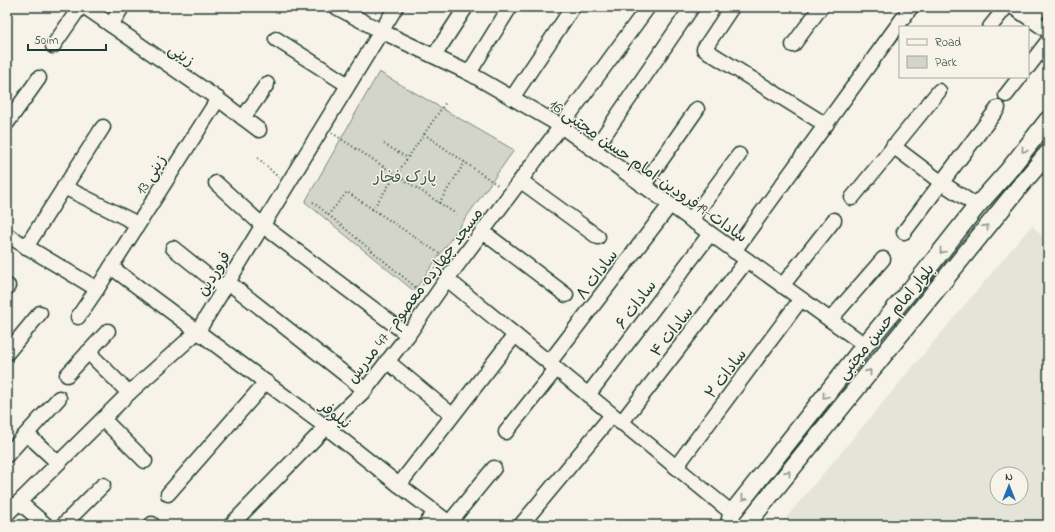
<svg xmlns="http://www.w3.org/2000/svg" width="1055" height="532" viewBox="0 0 1055 532" font-family="'Indie Flower','Playpen Sans Arabic',sans-serif">
	<style>
		.built { fill: #e5e4d9; fill-rule: evenodd }
		.green { fill: #d3d5ca; stroke: #79897f }
		.lines { fill: none; stroke-linecap: round; stroke-linejoin: round }
		.minor-casing { stroke: #1f3d34; stroke-width: 17 }
		.major-casing { stroke: #1f3d34; stroke-width: 20 }
		.path { stroke: #1f3d34; stroke-width: 2; stroke-dasharray: 1 3; stroke-linecap: butt }
		.minor { stroke: #f7f3e8; stroke-width: 14 }
		.major { stroke: #f7f3e8; stroke-width: 17 }
		.oneway { stroke: #8b988e }
		.labels { text-anchor: middle; stroke-width: 3; stroke-linejoin: round; paint-order: stroke }
		.street-label { font-size: 16px; fill: #1f3d34; stroke: #f7f3e8 }
		.park-label { font-size: 16px; fill: #435b52; stroke: #f7f3e8 }
	</style>
	<rect width="100%" height="100%" fill="#f7f3e8"/>
	<filter id="ink" filterUnits="userSpaceOnUse"><feTurbulence type="fractalNoise" baseFrequency=".025" numOctaves="2"/><feDisplacementMap in="SourceGraphic" scale="8" xChannelSelector="R" yChannelSelector="G"/><feConvolveMatrix kernelMatrix="1 2 1 2 8 2 1 2 1" color-interpolation-filters="sRGB"/></filter>
	<g filter="url(#ink)">
		<path class="built" d="M1032,225L1048,243V525H780ZM997,474H1021V498H997Z"/>
		<path class="green" d="M379,72L514,150L414,291L305,202Z"/>
		<g class="lines">
			<g class="minor-casing">
				<g id="minor">
					<path d="M85,7L218,99L259,130"/>
					<path d="M336,7L381,31L469,73L561,126L865,345"/>
					<path d="M732,7L704,49L826,125"/>
					<path d="M1013,7L1048,31"/>
					<path d="M1032,20L1041,7"/>
					<path d="M111,25L122,7"/>
					<path d="M990,27L1006,7"/>
					<path d="M276,39L348,85"/>
					<path d="M793,45L821,7"/>
					<path d="M53,46L80,7"/>
					<path d="M434,56L466,7"/>
					<path d="M1028,67L1048,41"/>
					<path d="M469,73L510,7"/>
					<path d="M1006,95L1020,77"/>
					<path d="M512,98L573,7"/>
					<path d="M243,118L267,84"/>
					<path d="M7,123L39,78"/>
					<path d="M893,146L942,183L977,206"/>
					<path d="M594,150L692,7"/>
					<path d="M521,181L598,237"/>
					<path d="M216,183L262,225L408,335"/>
					<path d="M643,186L697,109"/>
					<path d="M64,187L138,224"/>
					<path d="M852,198L939,91"/>
					<path d="M691,220L739,155"/>
					<path d="M483,232L566,295"/>
					<path d="M904,232L998,108"/>
					<path d="M7,235L97,289L218,99"/>
					<path d="M26,247L103,127"/>
					<path d="M173,248L224,289"/>
					<path d="M734,251L911,7"/>
					<path d="M111,267L326,427L399,485L452,525"/>
					<path d="M447,279L732,513"/>
					<path d="M228,282L365,390"/>
					<path d="M782,286L834,220"/>
					<path d="M7,288L8,286"/>
					<path d="M78,317L97,289"/>
					<path d="M830,320L883,259"/>
					<path d="M88,352L129,393"/>
					<path d="M7,353L40,313"/>
					<path d="M387,361L452,415"/>
					<path d="M549,363L670,205"/>
					<path d="M67,375L108,331"/>
					<path d="M588,395L710,234"/>
					<path d="M103,419L145,461"/>
					<path d="M621,423L747,260"/>
					<path d="M506,432L556,369"/>
					<path d="M27,434L58,463"/>
					<path d="M7,455L59,398"/>
					<path d="M676,467L801,299"/>
					<path d="M399,485L515,335"/>
					<path d="M168,494L266,382"/>
					<path d="M19,502L46,525"/>
					<path d="M7,514L129,393L198,331L396,7"/>
					<path d="M449,523L494,468"/>
					<path d="M63,525L103,485"/>
					<path d="M151,525L152,524"/>
					<path d="M231,525L326,427L365,390L408,335L447,279L561,126L648,7"/>
					<path d="M425,525L435,513"/>
					<path d="M521,525L612,415"/>
				</g>
			</g>
			<g class="major-casing">
				<g id="major">
					<path d="M729,525L732,513L865,345L925,272L977,206L1008,171L1048,120"/>
					<path d="M746,525L1021,185L1048,153"/>
				</g>
			</g>
			<g class="path">
				<path d="M332,133L458,215"/>
				<path d="M424,134L499,186"/>
				<path d="M384,144L408,158"/>
				<path d="M258,158L279,178"/>
				<path d="M313,202L419,290L443,256L347,192L328,215"/>
				<path d="M439,203L465,162"/>
				<path d="M372,210L446,102"/>
			</g>
			<use href="#minor" class="minor"/>
			<use href="#major" class="major"/>
		</g>
		<defs><path id="oneway-chevron" d="M-2-3.5L2.5 0L-2 3.5" fill="none" stroke-width="1.6" stroke-linecap="round" stroke-linejoin="round"/></defs>
		<g class="oneway">
			<use href="#oneway-chevron" transform="translate(1024 150) rotate(128)"/>
			<use href="#oneway-chevron" transform="translate(986 227) rotate(-51)"/>
			<use href="#oneway-chevron" transform="translate(942 251) rotate(128)"/>
			<use href="#oneway-chevron" transform="translate(869 372) rotate(-51)"/>
			<use href="#oneway-chevron" transform="translate(825 396) rotate(128)"/>
			<use href="#oneway-chevron" transform="translate(788 473) rotate(-51)"/>
			<use href="#oneway-chevron" transform="translate(744 498) rotate(128)"/>
		</g>
	</g>
	<g class="labels">
		<g class="street-label">
			<text transform="translate(182 54) rotate(35)" y="6">زینی</text>
			<text transform="translate(649 170) rotate(35)" y="6">سادات-19فرودین-امام حسن مجتبی 16</text>
			<text transform="translate(150 174) rotate(-58)" y="6">زینی 13</text>
			<text transform="translate(213 273) rotate(-58)" y="6">فروردین</text>
			<text transform="translate(596 274) rotate(-53)" y="6">سادات ۸</text>
			<text transform="translate(414 295) rotate(-53)" y="6">مسجد چهارده معصوم- 47 مدرس</text>
			<text transform="translate(635 304) rotate(-53)" y="6">سادات ۶</text>
			<text transform="translate(885 321) rotate(-51)" y="6">بلوار امام حسن مجتبی</text>
			<text transform="translate(671 331) rotate(-52)" y="6">سادات ۴</text>
			<text transform="translate(725 373) rotate(-53)" y="6">سادات ۲</text>
			<text transform="translate(336 414) rotate(38)" y="6">نیلوفر</text>
		</g>
		<g class="park-label">
			<text x="405" y="182">پارک فخار</text>
		</g>
	</g>
	<rect width="1055" height="532" fill="none" stroke="#f7f3e8" stroke-width="24"/>
	<rect x="12" y="12" width="1031" height="508" fill="none" stroke="#1f3d34" stroke-width="1.5" filter="url(#ink)"/>
	<rect x="899" y="26" width="130" height="52" fill="#f7f3e8" stroke="#a1aaa0"/>
	<rect x="907" y="39" width="20" height="6" fill="#f7f3e8" stroke="#a1aaa0"/>
	<text x="935" y="46" font-size="12" fill="#1f3d34">Road</text>
	<rect x="907" y="56" width="20" height="12" fill="#d3d5ca" stroke="#a1aaa0"/>
	<text x="935" y="66" font-size="12" fill="#1f3d34">Park</text>
	<g transform="translate(1009 486)"><circle r="19" fill="#f7f3e8" stroke="#a1aaa0"/>
	<path d="M0-3L7 15L0 10L-7 15Z" fill="#1f6fb2"/>
	<text y="-6" font-size="11" font-weight="bold" text-anchor="middle" fill="#1f3d34">N</text>
	</g>
	<path d="M28 44v6h78v-6" fill="none" stroke="#1f3d34" stroke-width="2"/>
	<text x="34" y="44" font-size="12" fill="#1f3d34" stroke="#f7f3e8" stroke-width="3" paint-order="stroke">50 m</text>
</svg>
